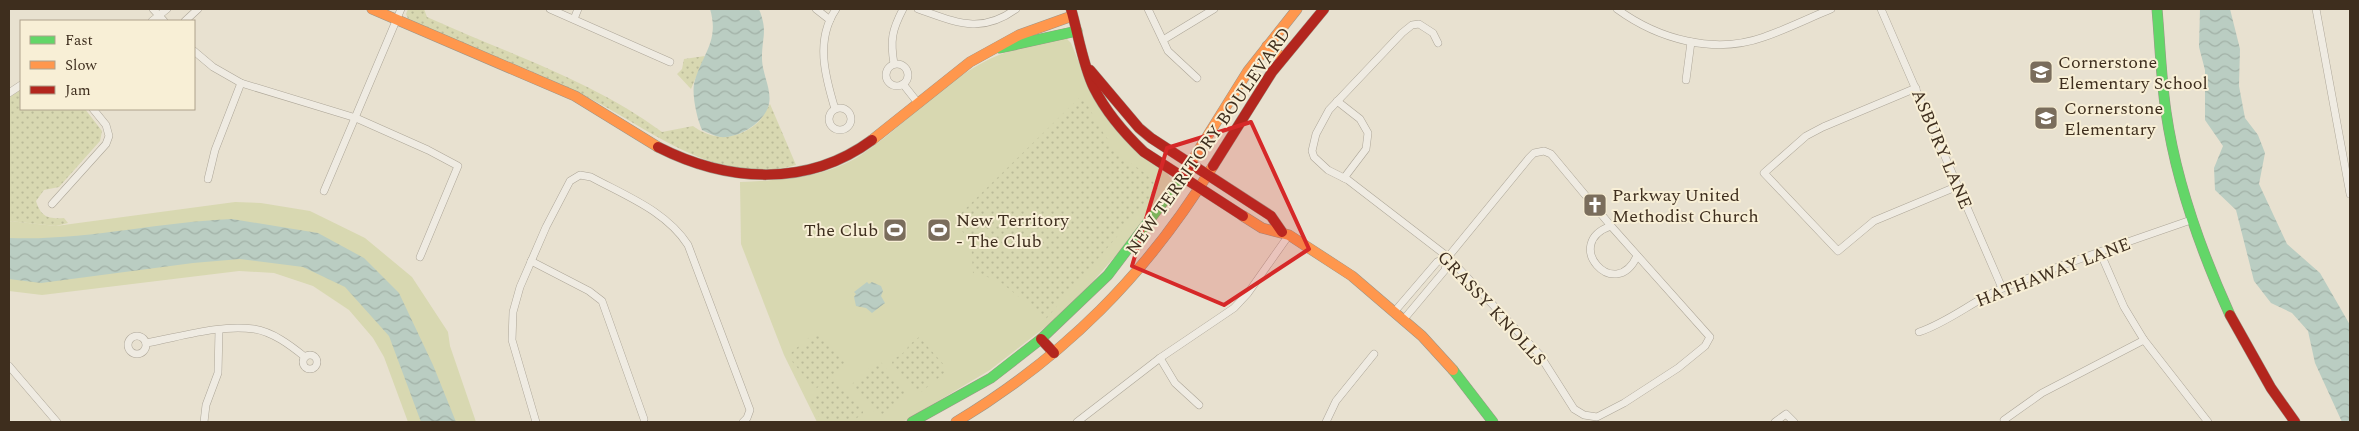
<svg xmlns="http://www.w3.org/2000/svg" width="2359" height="431" viewBox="0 0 2359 431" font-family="Spectral,serif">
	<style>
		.grass { fill: #d8d8b1 }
		.park { fill: url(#park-dots) }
		.water { fill: url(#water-waves) }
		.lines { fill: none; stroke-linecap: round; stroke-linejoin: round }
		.street-casing { stroke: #ada698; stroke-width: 8 }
		.fast-casing { stroke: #9d9588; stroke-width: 11 }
		.slow-casing { stroke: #9d9588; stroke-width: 11 }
		.jam-casing { stroke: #9d9588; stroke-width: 11 }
		.street { stroke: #efebe2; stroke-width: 7 }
		.fast { stroke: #63d668; stroke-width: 10 }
		.slow { stroke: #ff974d; stroke-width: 10 }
		.jam { stroke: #b3261e; stroke-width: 10 }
		.marked { fill: #d62828; fill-opacity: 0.2; stroke: #d62828; stroke-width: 4; stroke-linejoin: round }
		.labels { text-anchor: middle; stroke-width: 4; stroke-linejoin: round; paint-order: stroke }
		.poi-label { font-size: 18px; fill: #3e2e1e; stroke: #f8efd6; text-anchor: start }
		.street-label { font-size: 18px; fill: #3e2e1e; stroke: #f8efd6 }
	</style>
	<defs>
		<pattern id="park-dots" width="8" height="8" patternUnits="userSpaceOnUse" patternTransform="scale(1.25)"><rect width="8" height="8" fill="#d8d8b1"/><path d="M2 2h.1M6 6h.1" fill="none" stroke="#baba98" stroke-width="1.8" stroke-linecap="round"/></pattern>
		<pattern id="water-waves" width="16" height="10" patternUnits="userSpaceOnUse" patternTransform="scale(1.25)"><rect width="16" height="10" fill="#bacdc2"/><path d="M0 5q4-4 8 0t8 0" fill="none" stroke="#a1b0a6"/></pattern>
	</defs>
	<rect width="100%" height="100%" fill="#e8e1d0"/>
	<g class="grass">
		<path d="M1065,37L1071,43L1085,77L1111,124L1139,154L1167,173L1172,180L1171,185L1147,220L1089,286L1053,321L990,370L903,422H817L784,355L741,244L740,182C781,180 825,178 861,155C903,127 937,87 982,63C1007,49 1037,44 1065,37Z"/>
		<path d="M235,202L261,203L310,211L365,238L412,277L448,332L450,346L476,422H408L384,357L373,338L349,310L313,286L274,273L239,271L42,295L9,291V221L56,226Z"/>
	</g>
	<g class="park">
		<path d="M408,9H424L427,17C506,53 592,80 662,132L693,126C713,141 737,140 756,124C762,119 766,110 770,104L796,165C714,188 648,126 579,93C524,66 465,45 409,21L406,14Z"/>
		<path d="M705,56L691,89L677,74L682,69L684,59Z"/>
		<path d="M21,89V109H85L102,131L100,141L59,187L44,190L36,201C41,217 48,219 64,218L68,223L56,226L9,221V98Z"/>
		<path d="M1082,95C1095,118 1106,143 1127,160C1142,172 1146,171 1158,189L1046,319L998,280L973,273L971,241L953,221Z"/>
		<path d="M816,332L844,362L843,366L833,375H829L828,379L817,388L814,387L789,358L790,354L801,344L804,345L805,341Z"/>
		<path d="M919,337L946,367V371L935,381L931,380V384L920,393L916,392L892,363L893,360L907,350L908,346Z"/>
		<path d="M879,360L906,391V395L895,404H891V407L881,415H877L852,386L853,383L867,373V370Z"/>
		<path d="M836,379L863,409V413L852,422H823L809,405V401L821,391L824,392V388Z"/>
	</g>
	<g class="water">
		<path d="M710,9H759C768,32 762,36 762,58C762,74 772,89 769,104C765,122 739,139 720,137C715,136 708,133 702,130C697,119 692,96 694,84C701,55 720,42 710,9Z"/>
		<path d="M2200,9H2230L2240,49L2239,86L2245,118L2258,135L2265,153L2259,184L2287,244L2320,273L2350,325V422H2342L2315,363L2308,331L2292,313L2271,303L2254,281L2236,210L2215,190L2214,168L2223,146L2205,120V70L2199,47Z"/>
		<path d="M232,219L318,233L364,258L399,293L433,365L456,422H421L389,336L345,287L303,267L240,259L193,263L41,283L9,279V238C84,241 157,222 232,219Z"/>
		<path d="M867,282L869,284L872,282L881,286L883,291L881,296L885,303L872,313L866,308L856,306L854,297L856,294L854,292Z"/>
	</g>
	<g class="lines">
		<g class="street-casing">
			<g id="street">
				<path d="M153,9L164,21"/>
				<path d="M550,9L670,62"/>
				<path d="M816,9L830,20"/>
				<path d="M918,9C956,22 980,35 1016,9"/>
				<path d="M1148,9L1168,51L1197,78"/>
				<path d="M1617,9C1658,39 1714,55 1764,37C1787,29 1809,18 1831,9"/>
				<path d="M1881,9L2002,288"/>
				<path d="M2316,9L2350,194"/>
				<path d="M574,19L578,9"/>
				<path d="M152,21L167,9"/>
				<path d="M185,21L198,9"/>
				<path d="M1163,40L1214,9"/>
				<path d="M194,51L213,67L241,83L356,118L428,150L458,166L420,257"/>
				<path d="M894,64C890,40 892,30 903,9"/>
				<circle cx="897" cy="75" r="11"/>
				<path d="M1686,80L1691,42"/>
				<path d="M903,84L918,103"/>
				<path d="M1916,88L1823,127L1806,136L1764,173L1838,251L1874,221L1958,186"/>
				<path d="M9,93L21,85"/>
				<path d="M1337,101L1360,119L1368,133L1366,149L1344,178"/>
				<circle cx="840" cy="119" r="11"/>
				<path d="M835,109C825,76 815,40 836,9"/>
				<path d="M208,179L215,150L241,83"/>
				<path d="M324,191L401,9"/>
				<path d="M52,204L106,144L109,136L106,125L93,109"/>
				<path d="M1611,226C1561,243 1615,304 1637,256"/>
				<path d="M2100,252L2124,307L2144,340L2208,422"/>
				<path d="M531,261L589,291L602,301L644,419"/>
				<path d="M1395,311L1437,262L1448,257"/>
				<path d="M1404,319L1445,270L1448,257L1529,158L1534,153L1544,151L1551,154L1611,226L1710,337L1705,346L1678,368L1624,403L1597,417L1584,415L1574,409L1539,354L1448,257L1348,180L1328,170L1314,157L1312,151L1316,134L1329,110L1402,33L1412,25L1419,24L1433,33L1438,43"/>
				<path d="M1919,332C1949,322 1974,300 2003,288C2065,263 2128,242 2191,220"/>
				<circle cx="137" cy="345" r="9"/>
				<path d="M146,343C180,337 220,324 254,329C273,332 290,345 305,357"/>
				<circle cx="310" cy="362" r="7"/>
				<path d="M1160,358L1175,383L1199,405"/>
				<path d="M9,366L57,422"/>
				<path d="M2004,420L2042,393L2144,340"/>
				<path d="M204,422L206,405L218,373L219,330"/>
				<path d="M536,422L512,340L513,312L520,287L546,227L570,181L580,175L591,177C626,196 666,211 688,245L750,410L747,418L743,422"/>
				<path d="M1077,422L1160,358L1234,308L1248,293L1289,235"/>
				<path d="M1326,422L1336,401L1374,354"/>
				<path d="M1775,422L1786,414L1794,422"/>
			</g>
		</g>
		<g class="fast-casing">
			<g id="fast">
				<path d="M2157,9C2160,43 2161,78 2166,112C2176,182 2201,251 2230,315"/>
				<path d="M1000,48L1077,31"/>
				<path d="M1453,370L1493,422"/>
				<path d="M912,422L991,378L1041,339L1108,275L1182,177"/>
			</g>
		</g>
		<g class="slow-casing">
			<g id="slow">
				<path d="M372,9L575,96L658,147"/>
				<path d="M1267,46L1283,58"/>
				<path d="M872,140L970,62L1019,35L1072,16"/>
				<path d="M1182,177L1248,71L1297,9"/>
				<path d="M1243,216L1262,228L1289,235L1352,276L1422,336L1453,370"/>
				<path d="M956,422C1064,357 1147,274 1213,166"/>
			</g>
		</g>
		<g class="jam-casing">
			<g id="jam">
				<path d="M1071,9C1078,33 1083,66 1094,88C1106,112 1124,133 1144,152L1243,216"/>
				<path d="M1090,70L1139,128L1151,138L1271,216L1282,232"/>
				<path d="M658,147C727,182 807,188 872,140"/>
				<path d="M1213,166L1272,72L1324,9"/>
				<path d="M2230,315L2271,388L2295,422"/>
				<path d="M1041,339L1054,353"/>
			</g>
		</g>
		<use href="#street" class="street"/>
		<use href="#fast" class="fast"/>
		<use href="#slow" class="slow"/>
		<use href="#jam" class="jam"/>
	</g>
	<path class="marked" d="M1251,122L1309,249L1224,305L1132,266L1167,148Z"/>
	<defs>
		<g id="school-square" transform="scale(1.25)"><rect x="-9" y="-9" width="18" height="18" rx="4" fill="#7a6d5c" stroke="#f8efd6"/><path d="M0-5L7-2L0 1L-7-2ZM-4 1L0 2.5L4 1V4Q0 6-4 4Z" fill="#fff"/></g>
		<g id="church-square" transform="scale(1.25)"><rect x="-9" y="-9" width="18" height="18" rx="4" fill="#7a6d5c" stroke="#f8efd6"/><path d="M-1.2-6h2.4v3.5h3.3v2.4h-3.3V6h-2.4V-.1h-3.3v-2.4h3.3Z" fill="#fff"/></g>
		<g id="stadium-square" transform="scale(1.25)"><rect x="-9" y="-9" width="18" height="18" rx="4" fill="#7a6d5c" stroke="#f8efd6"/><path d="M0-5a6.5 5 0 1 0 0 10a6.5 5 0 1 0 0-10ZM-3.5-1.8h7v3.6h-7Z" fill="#fff"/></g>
	</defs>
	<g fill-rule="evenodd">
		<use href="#school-square" x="2041" y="72"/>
		<use href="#school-square" x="2046" y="118"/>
		<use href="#church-square" x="1595" y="205"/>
		<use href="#stadium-square" x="895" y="230"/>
		<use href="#stadium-square" x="939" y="230"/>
	</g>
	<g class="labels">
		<g class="poi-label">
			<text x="2058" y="68">Cornerstone<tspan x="2058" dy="21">Elementary School</tspan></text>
			<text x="2064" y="114">Cornerstone<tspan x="2064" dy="21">Elementary</tspan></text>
			<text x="1612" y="201">Parkway United<tspan x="1612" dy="21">Methodist Church</tspan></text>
			<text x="956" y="226">New Territory<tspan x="956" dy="21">- The Club</tspan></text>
			<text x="878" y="236" text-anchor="end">The Club</text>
		</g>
		<g class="street-label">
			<text transform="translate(1208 141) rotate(-55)" y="6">NEW TERRITORY BOULEVARD</text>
			<text transform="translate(1942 149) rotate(67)" y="6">ASBURY LANE</text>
			<text transform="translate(2053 272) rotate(-21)" y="6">HATHAWAY LANE</text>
			<text transform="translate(1492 308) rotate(47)" y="6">GRASSY KNOLLS</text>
		</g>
	</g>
	<rect width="2359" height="431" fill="none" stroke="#3e2e1e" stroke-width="20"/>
	<rect x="20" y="20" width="175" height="90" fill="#f8efd6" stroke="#aea28c"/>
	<rect x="30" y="36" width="25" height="8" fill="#63d668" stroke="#aea28c"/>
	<text x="65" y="45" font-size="15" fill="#3e2e1e">Fast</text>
	<rect x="30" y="61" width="25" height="8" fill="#ff974d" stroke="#aea28c"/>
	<text x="65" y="70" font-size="15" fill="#3e2e1e">Slow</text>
	<rect x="30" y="86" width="25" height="8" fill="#b3261e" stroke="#aea28c"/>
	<text x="65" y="95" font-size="15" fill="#3e2e1e">Jam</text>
</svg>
